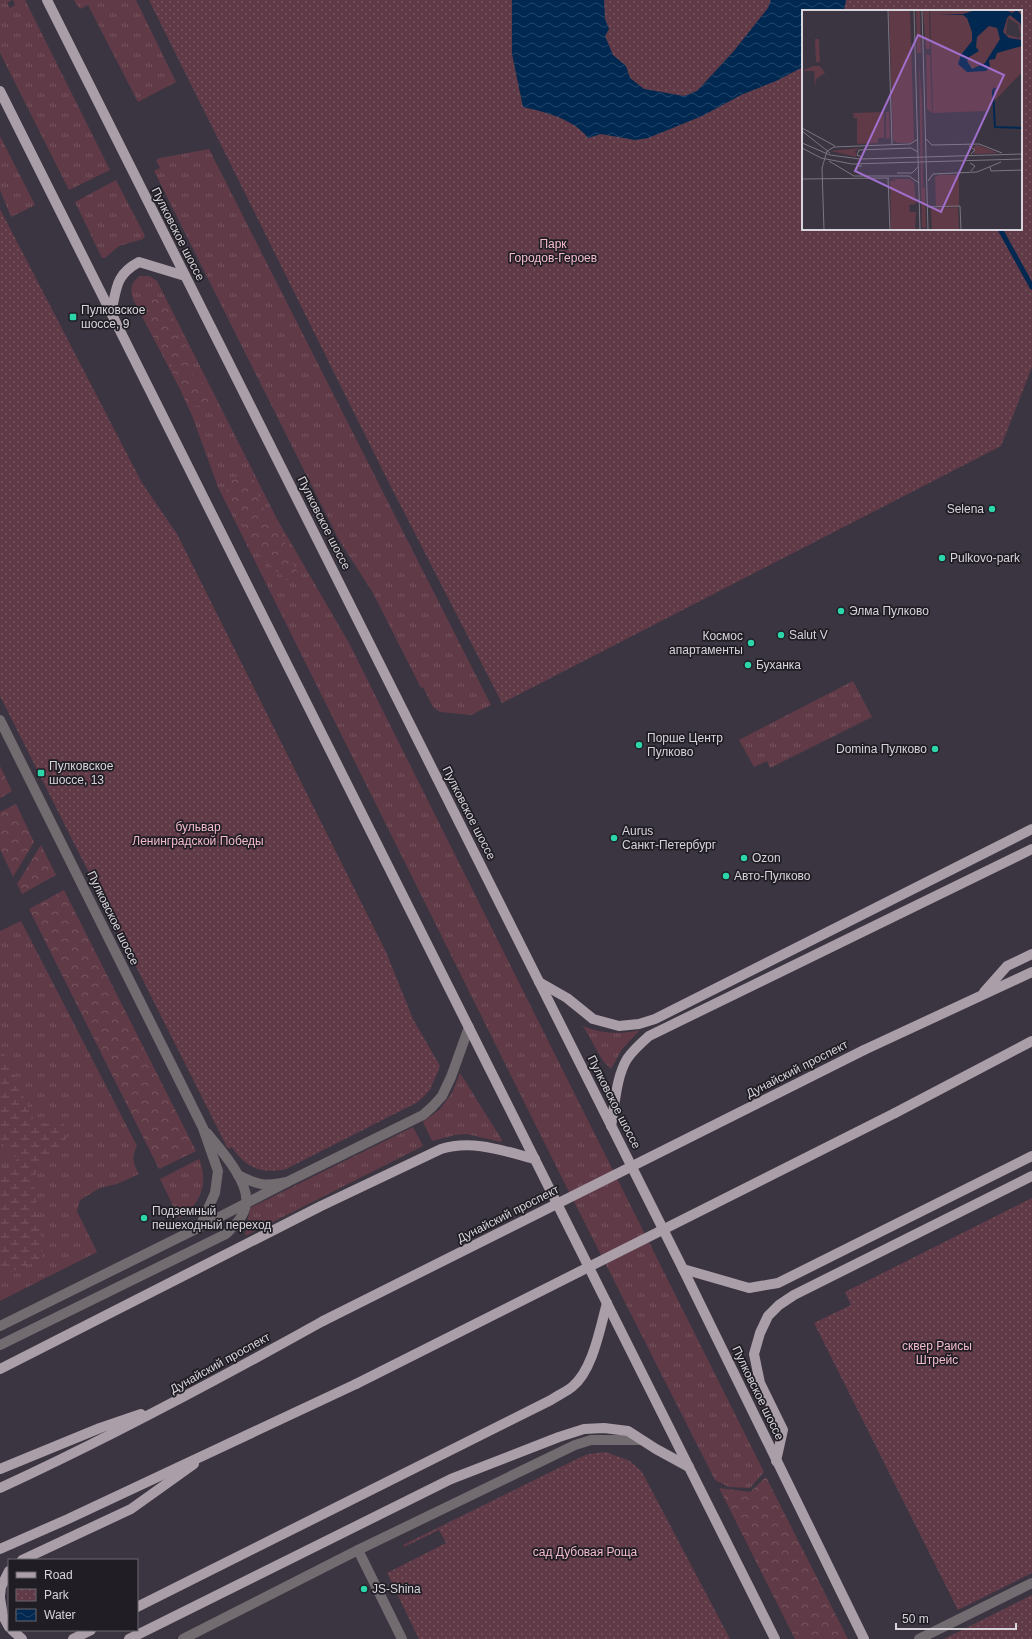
<svg xmlns="http://www.w3.org/2000/svg" width="1032" height="1639" viewBox="0 0 1032 1639" font-family="Helvetica,sans-serif">
	<style>
		.grass { fill: url(#grass-tufts) }
		.forest { fill: url(#forest-crowns) }
		.wetland { fill: url(#wetland-marsh) }
		.park { fill: url(#park-dots); fill-rule: evenodd }
		.water { fill: url(#water-waves) }
		.lines { fill: none; stroke-linecap: round; stroke-linejoin: round }
		.stream { stroke: #002851; stroke-width: 5 }
		.minor { stroke: #726b70; stroke-width: 10 }
		.major { stroke: #aa9ea8; stroke-width: 10 }
		.major-bridge { stroke: #aa9ea8; stroke-width: 10 }
		.poi-dot { fill: #2dd5ab; stroke: #201e24; stroke-width: 1.5 }
		.labels { text-anchor: middle; stroke-width: 3.5; stroke-linejoin: round; paint-order: stroke }
		.street-label { font-size: 12px; fill: #d8d4dc; stroke: #201e24 }
		.park-label { font-size: 12px; fill: #f5bccd; stroke: #201e24 }
		.poi-label { font-size: 12px; fill: #d8d4dc; stroke: #201e24; text-anchor: start }
		.inset-river { fill: none; stroke: #002851; stroke-width: 2 }
		.inset-road { fill: none; stroke: #7a7580; stroke-width: 1 }
		.view { fill: #a06fcb; fill-opacity: 0.15; stroke: #a06fcb; stroke-width: 2 }
		.inset-edge { fill: none; stroke: #d8d4dc; stroke-width: 2 }
	</style>
	<defs>
		<pattern id="grass-tufts" width="24" height="20" patternUnits="userSpaceOnUse"><rect width="24" height="20" fill="#603a46"/><path d="M3 7l-1-3M5 7V3M7 7l1-3M15 17l-1-3M17 17v-4M19 17l1-3" fill="none" stroke="#765660"/></pattern>
		<pattern id="forest-crowns" width="20" height="18" patternUnits="userSpaceOnUse"><rect width="20" height="18" fill="#603a46"/><path d="M2 6a3 3 0 1 1 6 0M12 15a3 3 0 1 1 6 0" fill="none" stroke="#765660"/></pattern>
		<pattern id="wetland-marsh" width="20" height="14" patternUnits="userSpaceOnUse"><rect width="20" height="14" fill="#603a46"/><path d="M1 5h8M5 5V1M11 12h8M15 12V8" fill="none" stroke="#765660"/></pattern>
		<pattern id="park-dots" width="8" height="8" patternUnits="userSpaceOnUse"><rect width="8" height="8" fill="#603a46"/><path d="M2 2h.1M6 6h.1" fill="none" stroke="#765660" stroke-width="1.8" stroke-linecap="round"/></pattern>
		<pattern id="water-waves" width="16" height="10" patternUnits="userSpaceOnUse"><rect width="16" height="10" fill="#002851"/><path d="M0 5q4-4 8 0t8 0" fill="none" stroke="#244669"/></pattern>
	</defs>
	<rect width="100%" height="100%" fill="#3b3542"/>
	<g class="grass">
		<path d="M0,0H12L7,3L10,8L15,5L13,0H25L110,170L69,190L0,53Z"/>
		<path d="M74,0H136L176,82L138,102L88,5L80,9Z"/>
		<path d="M0,136L35,205L11,217L0,190Z"/>
		<path d="M209,149L491,705L471,715L440,712L433,707L423,687L421,688L373,593L339,540L154,171L160,168L156,160L160,158Z"/>
		<path d="M116,180L145,236L143,239L119,246L105,258H102L75,202Z"/>
		<path d="M140,276H149L157,281L277,519L349,643L764,1472L750,1488L729,1487L715,1480L556,1166L218,487L193,418L181,391L133,299C130,289 131,282 140,276Z"/>
		<path d="M853,681L872,717L770,768L767,761L754,767L739,740Z"/>
		<path d="M21,921L137,1146C131,1157 133,1164 139,1174L117,1184L100,1188L80,1200L77,1211L97,1252L0,1301V931Z"/>
		<path d="M583,1026C602,1034 620,1035 640,1030L622,1049L611,1069L603,1061Z"/>
		<path d="M460,1073L502,1140L501,1142L467,1134L455,1135L432,1141L423,1122L440,1109L452,1093Z"/>
		<path d="M413,1127L423,1146L245,1236L250,1208Z"/>
		<path d="M199,1159C209,1183 201,1204 179,1218L160,1179Z"/>
	</g>
	<g class="forest">
		<path d="M157,297L166,304L191,354L193,365L191,372C198,383 220,389 211,407L204,405L192,407L186,403L180,385L172,372V361L165,357L150,331L141,306L145,300Z"/>
		<path d="M245,475L254,479L260,504L276,522L282,532L288,555L299,575V582L295,583L285,579L258,553L252,543L226,488L230,481Z"/>
		<path d="M0,766L12,791L0,798Z"/>
		<path d="M16,804L34,842L13,877L0,849V812Z"/>
		<path d="M41,845L56,875L22,894L17,884Z"/>
		<path d="M64,890L196,1151L159,1169L29,909Z"/>
		<path d="M766,1477L848,1639H795L719,1488L750,1492Z"/>
	</g>
	<path class="wetland" d="M0,1045L34,1120L49,1124L63,1119C70,1147 65,1149 40,1161L33,1180L42,1244V1258L0,1277V1168L11,1165L18,1158L5,1149L0,1138Z"/>
	<g class="park">
		<path d="M149,0H1032V367L1001,446L502,703L386,477ZM803,11H1021V229H803Z"/>
		<path d="M0,209L142,483L177,534L386,952L413,1019L440,1066L430,1090L418,1102L286,1169C262,1174 245,1168 232,1147L228,1149L0,696Z"/>
		<path d="M1032,1198V1573L958,1610L814,1323L851,1305L845,1292Z"/>
		<path d="M606,1452L630,1461L642,1472L730,1639H419L387,1573L446,1543L439,1530L404,1547L403,1545L581,1457L589,1454Z"/>
		<path d="M1032,1595V1639H944Z"/>
	</g>
	<path class="water" d="M512,0H604L605,19L609,29L605,36L613,55L626,66L630,78L644,89L684,96L697,91L733,52L768,8L771,0H846L844,11H803V67L776,81L741,95L702,116L648,138L635,140L601,134L588,138C574,119 545,112 523,107L512,54Z"/>
	<g class="lines">
		<path class="stream" d="M1000,229L1032,287"/>
		<g class="minor">
			<path d="M0,720L203,1128L218,1171L215,1193L200,1227"/>
			<path d="M238,1175C258,1185 265,1187 287,1182L423,1115L433,1106L442,1096L451,1077L469,1027"/>
			<path d="M0,1326L200,1227L287,1182"/>
			<path d="M0,1345L226,1234C235,1225 244,1217 246,1204C250,1182 220,1149 207,1133"/>
			<path d="M358,1550L402,1639"/>
			<path d="M183,1639L358,1550L575,1445L591,1440H641"/>
			<path d="M919,1639L1032,1583"/>
		</g>
		<g class="major">
			<path d="M47,0L683,1269L864,1639"/>
			<path d="M0,91L775,1639"/>
			<path d="M111,313C117,288 115,275 139,262L185,276"/>
			<path d="M539,982L567,998L593,1019L619,1026L639,1024L655,1019L1032,829"/>
			<path d="M984,992L1007,966L1032,954"/>
			<path d="M864,1050L1032,972"/>
			<path d="M895,1113L1032,1041"/>
			<path d="M611,1126C615,1105 616,1077 627,1059C633,1050 641,1043 649,1036L1032,849"/>
			<path d="M683,1269L749,1288L778,1283L1032,1156"/>
			<path d="M0,1369L321,1206L441,1149C472,1139 504,1151 535,1159"/>
			<path d="M776,1461L783,1430L760,1383L754,1354L760,1333L768,1316L779,1305L794,1295L1032,1176"/>
			<path d="M0,1469L100,1428L141,1414"/>
			<path d="M0,1488C111,1437 217,1380 323,1321"/>
			<path d="M0,1549L68,1519L356,1384"/>
			<path d="M22,1560L131,1509L194,1464"/>
			<path d="M0,1596L1,1587L9,1571"/>
			<path d="M0,1598L3,1616L9,1627"/>
			<path d="M137,1607L551,1400C558,1395 566,1392 572,1387C593,1370 600,1328 607,1303"/>
			<path d="M12,1630L22,1639"/>
			<path d="M73,1639L91,1630"/>
			<path d="M129,1639L451,1479L559,1437L584,1429L604,1428L628,1431L656,1449L689,1467"/>
		</g>
		<g class="major-bridge">
			<path d="M323,1321L864,1050"/>
			<path d="M356,1384L895,1113"/>
		</g>
	</g>
	<g class="poi-dot">
		<rect x="69" y="313" width="8" height="8" rx="2"/>
		<circle cx="992" cy="509" r="4"/>
		<circle cx="942" cy="558" r="4"/>
		<circle cx="841" cy="611" r="4"/>
		<circle cx="781" cy="635" r="4"/>
		<circle cx="751" cy="643" r="4"/>
		<circle cx="748" cy="665" r="4"/>
		<circle cx="639" cy="745" r="4"/>
		<circle cx="935" cy="749" r="4"/>
		<rect x="37" y="769" width="8" height="8" rx="2"/>
		<circle cx="614" cy="838" r="4"/>
		<circle cx="744" cy="858" r="4"/>
		<circle cx="726" cy="876" r="4"/>
		<circle cx="144" cy="1218" r="4"/>
		<circle cx="364" cy="1589" r="4"/>
	</g>
	<g class="labels">
		<g class="street-label">
			<text transform="translate(178 234) rotate(63)" y="4">Пулковское шоссе</text>
			<text transform="translate(324 523) rotate(63)" y="4">Пулковское шоссе</text>
			<text transform="translate(469 813) rotate(63)" y="4">Пулковское шоссе</text>
			<text transform="translate(113 918) rotate(64)" y="4">Пулковское шоссе</text>
			<text transform="translate(797 1069) rotate(-27)" y="4">Дунайский проспект</text>
			<text transform="translate(614 1102) rotate(63)" y="4">Пулковское шоссе</text>
			<text transform="translate(508 1214) rotate(-27)" y="4">Дунайский проспект</text>
			<text transform="translate(220 1363) rotate(-29)" y="4">Дунайский проспект</text>
			<text transform="translate(758 1393) rotate(64)" y="4">Пулковское шоссе</text>
		</g>
		<g class="park-label">
			<text x="553" y="248">Парк<tspan x="553" dy="14">Городов-Героев</tspan></text>
			<text x="198" y="831">бульвар<tspan x="198" dy="14">Ленинградской Победы</tspan></text>
			<text x="937" y="1350">сквер Раисы<tspan x="937" dy="14">Штрейс</tspan></text>
			<text x="585" y="1556">сад Дубовая Роща</text>
		</g>
		<g class="poi-label">
			<text x="81" y="314">Пулковское<tspan x="81" dy="14">шоссе, 9</tspan></text>
			<text x="984" y="513" text-anchor="end">Selena</text>
			<text x="950" y="562">Pulkovo-park</text>
			<text x="849" y="615">Элма Пулково</text>
			<text x="789" y="639">Salut V</text>
			<text x="743" y="640" text-anchor="end">Космос<tspan x="743" dy="14">апартаменты</tspan></text>
			<text x="756" y="669">Буханка</text>
			<text x="647" y="742">Порше Центр<tspan x="647" dy="14">Пулково</tspan></text>
			<text x="927" y="753" text-anchor="end">Domina Пулково</text>
			<text x="49" y="770">Пулковское<tspan x="49" dy="14">шоссе, 13</tspan></text>
			<text x="622" y="835">Aurus<tspan x="622" dy="14">Санкт-Петербург</tspan></text>
			<text x="752" y="862">Ozon</text>
			<text x="734" y="880">Авто-Пулково</text>
			<text x="152" y="1215">Подземный<tspan x="152" dy="14">пешеходный переход</tspan></text>
			<text x="372" y="1593">JS-Shina</text>
		</g>
	</g>
	<g transform="translate(802 10)">
		<rect width="220" height="220" fill="#3b3542"/>
		<path d="M114,0H118L119,43H115ZM121,0H127L128,39H124ZM124,44L128,46L130,103L125,99ZM117,53L120,92L121,178L119,176ZM11,56H18L23,63L14,69L13,78L12,61H0ZM82,102V128H76V133L55,134V108H52L51,103ZM176,135L196,143L172,144V136ZM58,138L53,141L55,147L29,141Z" fill="#603a46"/>
		<path d="M84,102H87L88,128L84,129ZM71,106L70,118L61,119V133L57,130L56,112L59,111L60,116L64,115ZM119,177L123,178L124,218H120Z" fill="#603a46"/>
		<path d="M75,107L78,122L73,124L71,131H66L64,124L73,122L71,108Z" fill="#603a46"/>
		<path d="M87,0H108L112,130L108,133H95L91,130ZM128,0H220V62L183,101L131,103ZM206,8L216,14L219,26L217,28L204,24ZM13,29H17L18,52H14ZM137,165H157V196H134L133,167ZM90,169H108L112,172L114,194L107,195L108,202H114L113,220H89L88,171H94ZM156,197L157,220H130L129,198Z" fill="#603a46" fill-rule="evenodd"/>
		<path d="M174,0H204L210,3L215,0L220,6V20L218,13L208,5L205,8L201,22L207,28L220,30V36L195,43L193,49L187,50L188,57L184,61L165,62L156,54L159,45L170,31V22L165,8L161,5H136L161,4ZM187,16L195,18L198,29L183,53L170,59L165,51L167,47L177,41L174,37L175,27Z" fill="#002851" fill-rule="evenodd"/>
		<path class="inset-river" d="M193,78L191,81L193,117L220,118"/>
		<path class="inset-road" d="M86,0L90,135M112,0L118,220M120,0L126,220M0,118L33,136M0,121L28,143M124,129L130,135L177,134L200,143M0,133L28,145L58,149L220,144M167,136L173,140L169,144M0,138L19,148L50,154L220,149M60,147L55,145L57,140L109,138L116,142M27,151L52,166H107L117,173M168,153L173,156L169,161M60,156H56L54,161L60,164M188,157L189,161L220,160M95,163H110L116,157M86,168L88,220M0,169L87,168M126,171L131,164L175,162L199,152M125,197L158,196L159,220M22,220L20,158L25,141L32,137L108,134L116,129"/>
		<path class="view" d="M116,25L202,65L139,202L53,161Z"/>
		<rect width="220" height="220" class="inset-edge"/>
	</g>
	<rect x="8" y="1559" width="130" height="72" fill="#201e24" stroke="#6a676e"/>
	<rect x="16" y="1572" width="20" height="6" fill="#aa9ea8" stroke="#6a676e"/>
	<text x="44" y="1579" font-size="12" fill="#d8d4dc">Road</text>
	<rect x="16" y="1589" width="20" height="12" fill="url(#park-dots)" stroke="#6a676e"/>
	<text x="44" y="1599" font-size="12" fill="#d8d4dc">Park</text>
	<rect x="16" y="1609" width="20" height="12" fill="url(#water-waves)" stroke="#6a676e"/>
	<text x="44" y="1619" font-size="12" fill="#d8d4dc">Water</text>
	<path d="M896 1623v6h120v-6" fill="none" stroke="#d8d4dc" stroke-width="2"/>
	<text x="902" y="1623" font-size="12" fill="#d8d4dc" stroke="#201e24" stroke-width="3" paint-order="stroke">50 m</text>
</svg>
